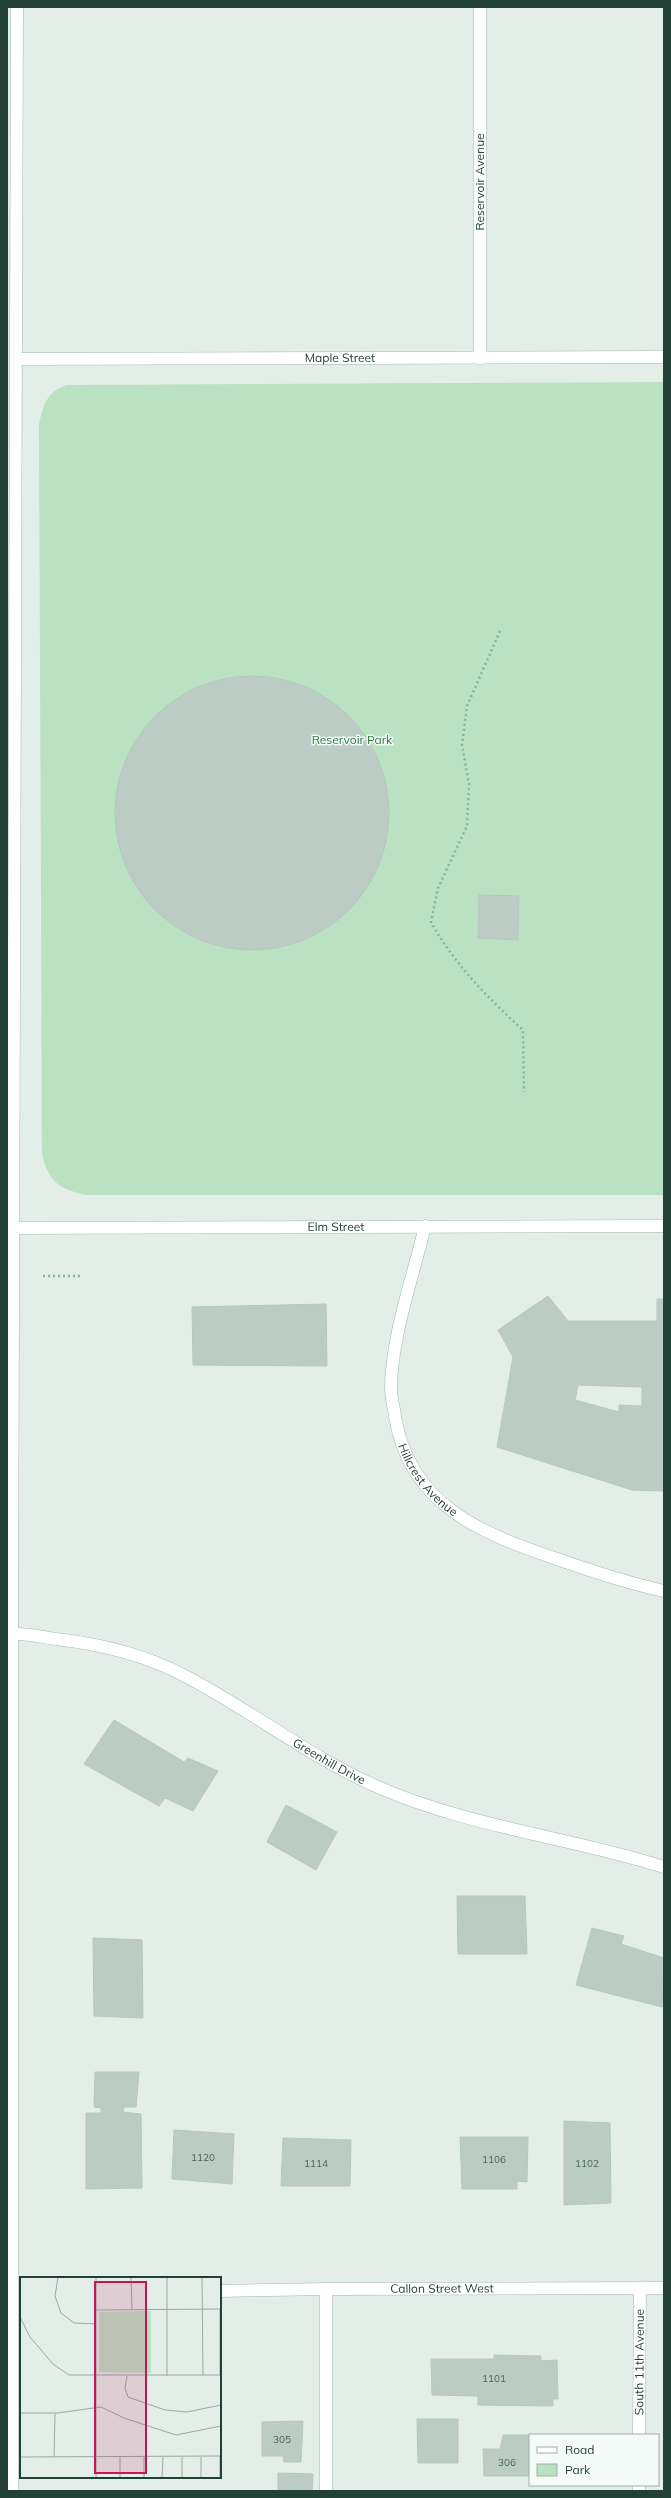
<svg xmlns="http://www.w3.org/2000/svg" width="671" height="2498" viewBox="0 0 671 2498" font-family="Mulish,sans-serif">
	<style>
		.green { fill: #bbe1c3 }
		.building { fill: #bbccc4; stroke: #b5c8bf; fill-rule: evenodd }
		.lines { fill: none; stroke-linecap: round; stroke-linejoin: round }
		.lane-casing { stroke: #a5b7b0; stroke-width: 13 }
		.street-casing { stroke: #a5b7b0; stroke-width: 13 }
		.secondary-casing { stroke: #a1bbb0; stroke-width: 13 }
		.path { stroke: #82b4a1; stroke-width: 2.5; stroke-dasharray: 2 3; stroke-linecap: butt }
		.lane { stroke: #fff; stroke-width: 12 }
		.street { stroke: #fff; stroke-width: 12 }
		.secondary { stroke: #fff; stroke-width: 12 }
		.labels { text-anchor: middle; stroke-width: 3; stroke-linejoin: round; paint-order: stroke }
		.number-label { font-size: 10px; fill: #48645a }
		.street-label { font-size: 12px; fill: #214137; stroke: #f4faf7 }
		.park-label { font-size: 12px; fill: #287b44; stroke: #f4faf7 }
		.inset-road { fill: none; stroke: #95a9a2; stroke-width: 1 }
		.view { fill: #c2185b; fill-opacity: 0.15; stroke: #c2185b; stroke-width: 2 }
		.inset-edge { fill: none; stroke: #214137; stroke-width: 2 }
	</style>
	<rect width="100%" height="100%" fill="#e3eee9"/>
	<path class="green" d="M664,382V1195H86C59,1189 47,1181 42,1152L39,423C45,402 46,393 67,385Z"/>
	<g class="building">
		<circle cx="252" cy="813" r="137"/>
		<path d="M479,895L519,896L518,940L478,938Z"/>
		<path d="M548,1296L568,1321H657V1299H664V1491L632,1490L497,1447L513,1357L498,1330ZM578,1385L642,1387V1406L619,1405V1412L575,1400Z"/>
		<path d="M326,1304L327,1366L193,1365L192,1307Z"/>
		<path d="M114,1720L184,1762L188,1758L218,1771L193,1811L165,1798L159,1806L84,1764Z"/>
		<path d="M286,1805L337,1832L316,1870L267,1842Z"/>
		<path d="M457,1896H525L527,1954H458Z"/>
		<path d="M592,1928L624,1936L621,1944L664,1958L662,2007L576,1985Z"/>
		<path d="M93,1938L142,1940L143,2018L94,2016Z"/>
		<path d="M95,2072H139L136,2107H124L123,2112L141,2114L142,2188L86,2189V2113H101V2108L94,2107Z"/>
		<path d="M564,2121L610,2123L611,2203L564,2205Z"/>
		<path d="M174,2130L234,2134L232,2184L172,2179Z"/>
		<path d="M460,2137H528L527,2182L517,2181V2189H462Z"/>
		<path d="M283,2138L351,2140L350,2186H281Z"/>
		<path d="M494,2355L541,2356V2361L557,2360L558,2399H553V2406L478,2405V2396L432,2395L431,2359H494Z"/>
		<path d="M417,2419H458V2463H418Z"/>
		<path d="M303,2421L301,2462H284L283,2456H262V2422Z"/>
		<path d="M503,2435H530V2476H484L483,2449H500Z"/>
		<path d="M278,2473L313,2474L312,2491H278Z"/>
	</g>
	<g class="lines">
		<g class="lane-casing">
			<path id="lane" d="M326,2491V2289"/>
		</g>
		<g class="street-casing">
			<g id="street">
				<path d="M480,7V358"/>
				<path id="s1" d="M17,359L664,357"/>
				<path id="s2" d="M425,1226C413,1277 391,1338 391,1389C391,1398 394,1407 395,1416C409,1506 483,1534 560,1560C594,1572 628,1583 664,1591"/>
				<path id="s3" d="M7,1634C23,1632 40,1637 56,1639C100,1644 146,1655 185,1676C251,1710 309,1757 378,1787C469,1827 569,1837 664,1867"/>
				<path id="s4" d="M220,2291L326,2289L664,2288"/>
				<path id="s5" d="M639,2435L640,2289"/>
				<path d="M12,2491V1633L17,7"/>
				<path d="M639,2491V2485"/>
			</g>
		</g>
		<g class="secondary-casing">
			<g id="secondary">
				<path id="s6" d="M7,1228L664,1226"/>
			</g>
		</g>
		<g class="path">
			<path d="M500,631L467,706L462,745L469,784L467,826L438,888L431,922C454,964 487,997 523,1030L524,1092"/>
			<path d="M43,1276H80"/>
		</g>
		<use href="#lane" class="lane"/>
		<use href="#street" class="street"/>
		<use href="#secondary" class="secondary"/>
	</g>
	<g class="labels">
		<g class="number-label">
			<text x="203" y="2161">1120</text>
			<text x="494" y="2163">1106</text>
			<text x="316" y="2167">1114</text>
			<text x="587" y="2167">1102</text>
			<text x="494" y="2382">1101</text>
			<text x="282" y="2443">305</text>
			<text x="507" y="2466">306</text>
		</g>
		<g class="street-label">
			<text transform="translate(480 182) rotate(-90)" y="4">Reservoir Avenue</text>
			<text dy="4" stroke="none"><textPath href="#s1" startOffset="323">Maple Street</textPath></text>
			<text dy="4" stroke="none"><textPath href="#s6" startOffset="329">Elm Street</textPath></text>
			<text dy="4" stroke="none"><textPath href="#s2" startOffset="268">Hillcrest Avenue</textPath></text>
			<text dy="4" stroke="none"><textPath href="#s3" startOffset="352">Greenhill Drive</textPath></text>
			<text dy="4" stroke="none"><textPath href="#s4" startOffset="222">Callon Street West</textPath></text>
			<text dy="4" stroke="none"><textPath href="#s5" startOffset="73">South 11th Avenue</textPath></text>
		</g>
		<g class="park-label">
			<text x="352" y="744">Reservoir Park</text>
		</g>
	</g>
	<g transform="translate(20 2277)">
		<rect width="201" height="201" fill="#e3eee9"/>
		<path d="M131,34V96L79,95V35Z" fill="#bbe1c3"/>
		<path class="inset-road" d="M38,0L35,19L41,36L54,46L76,47M111,0L112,33M147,0V99M182,0L183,98M200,32V98M76,33L201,32M0,40L10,60L33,87L49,98H201M107,99L105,111L108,120L145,133L167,135L201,128M0,136H37L81,130L104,141L156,158L201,149M200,179V201M0,180L201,179M34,180L35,137M162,180V201M181,180V201M76,201V0M100,201V180M124,201V180M142,201L143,180"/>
		<path class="view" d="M75,5H126V196H75Z"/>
		<rect width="201" height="201" class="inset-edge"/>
	</g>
	<rect width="671" height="2498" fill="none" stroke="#214137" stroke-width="16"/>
	<rect x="529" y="2434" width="130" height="52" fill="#f4faf7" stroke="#a0b0aa"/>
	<rect x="537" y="2447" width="20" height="6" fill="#ffffff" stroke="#a0b0aa"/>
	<text x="565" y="2454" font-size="12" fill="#214137">Road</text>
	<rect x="537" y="2464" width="20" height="12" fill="#bbe1c3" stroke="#a0b0aa"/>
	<text x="565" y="2474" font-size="12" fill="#214137">Park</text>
</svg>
